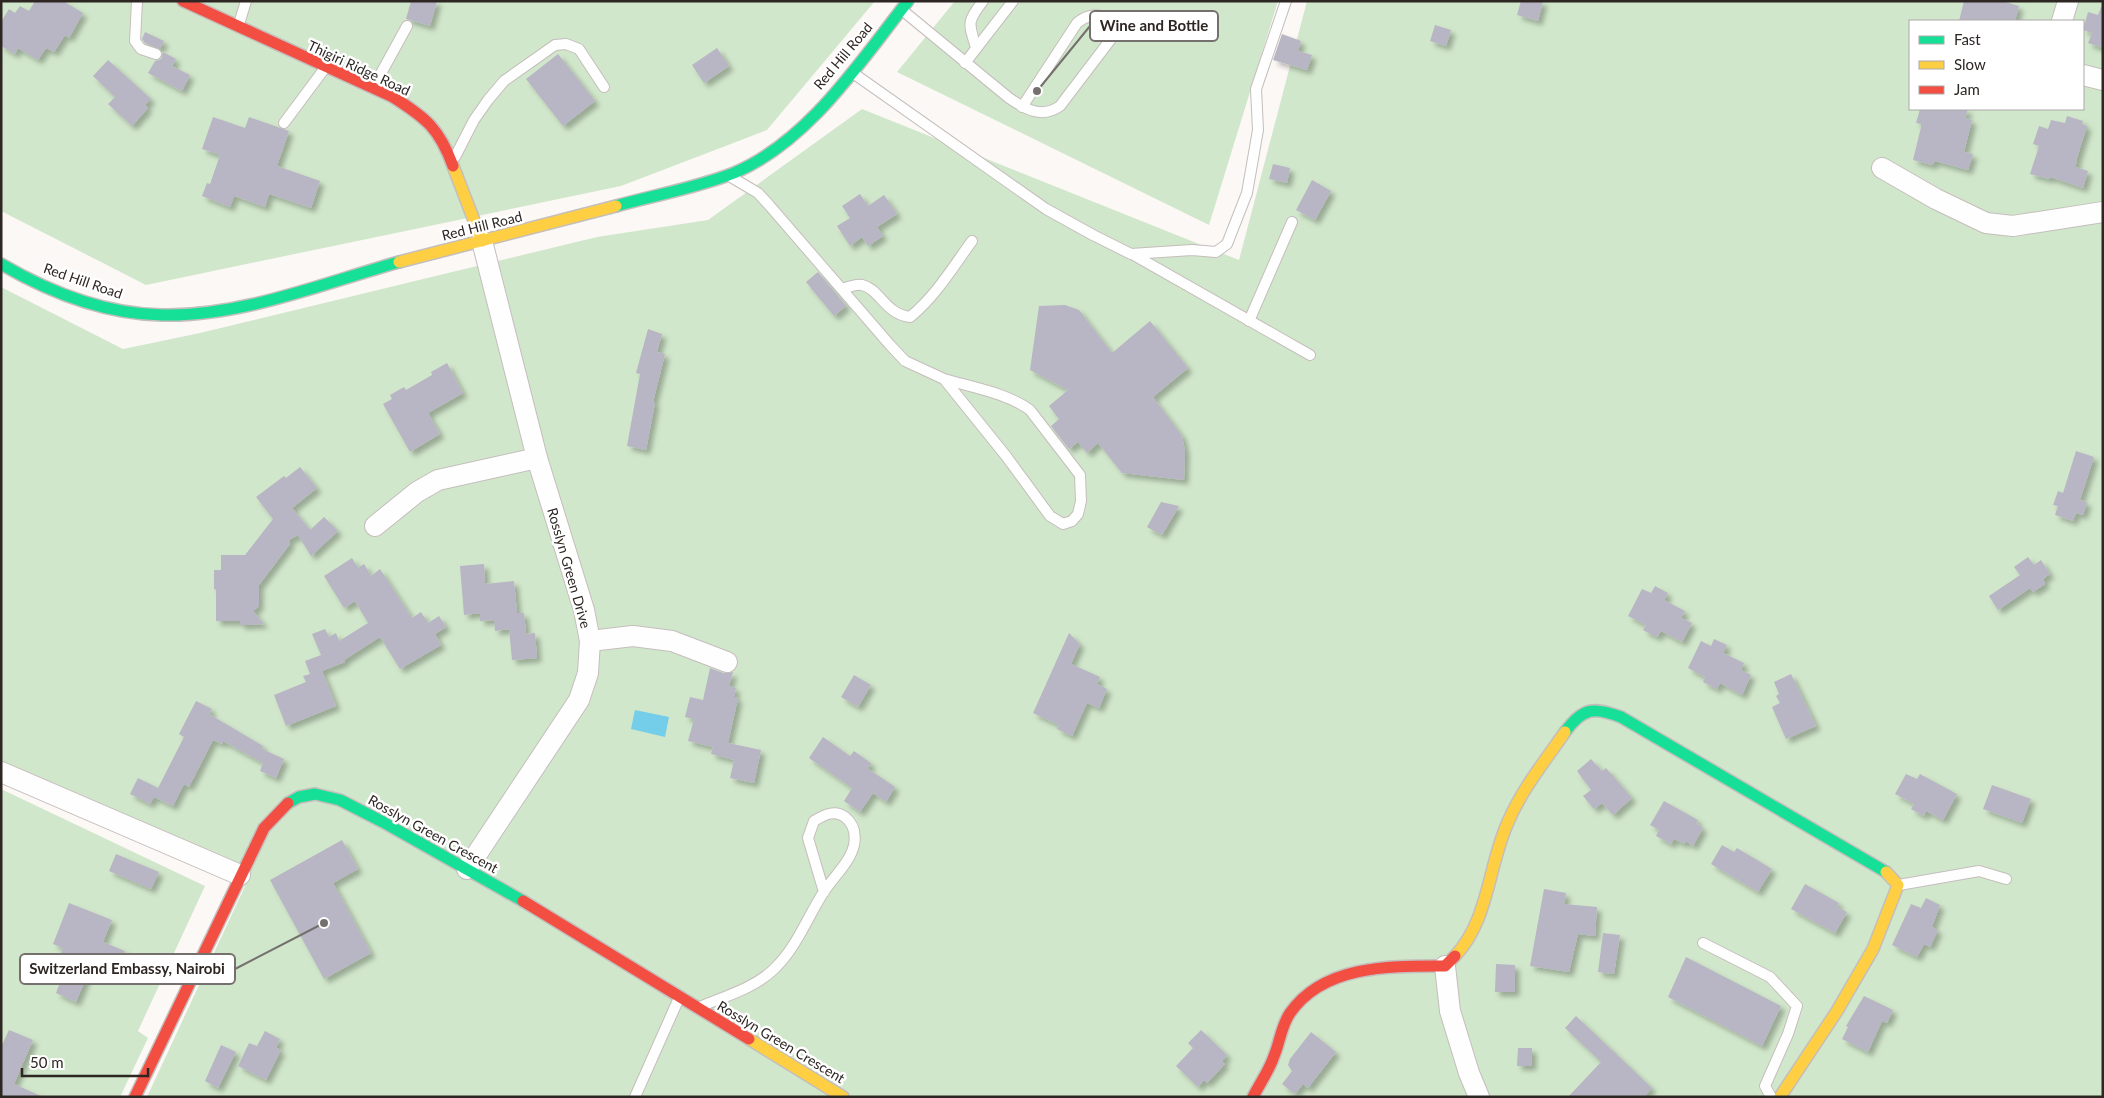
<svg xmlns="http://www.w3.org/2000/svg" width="2104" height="1098" viewBox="0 0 2104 1098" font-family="Lato,sans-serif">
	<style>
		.green { fill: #d1e7cb; fill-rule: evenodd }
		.water { fill: #74cde9 }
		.building { fill: #b8b5c4; filter: url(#shadow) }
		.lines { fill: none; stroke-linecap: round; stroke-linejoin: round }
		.lane-casing { stroke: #c4bebc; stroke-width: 12 }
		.street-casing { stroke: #c4bebc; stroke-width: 22 }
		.fast-casing { stroke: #c4bebc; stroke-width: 14 }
		.slow-casing { stroke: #c4bebc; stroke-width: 14 }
		.jam-casing { stroke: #c4bebc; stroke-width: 14 }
		.lane { stroke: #fffefe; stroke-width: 10 }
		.street { stroke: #fffefe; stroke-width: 20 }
		.fast { stroke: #16e098; stroke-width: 11 }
		.slow { stroke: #ffcf43; stroke-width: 11 }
		.jam { stroke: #f24e42; stroke-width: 11 }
		.labels { text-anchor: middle; stroke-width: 5; stroke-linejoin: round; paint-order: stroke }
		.street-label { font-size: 14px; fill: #2d2623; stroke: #fff }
		.leader { fill: none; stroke: #75706d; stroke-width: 2 }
		.callout-dot { fill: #75706d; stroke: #fff; stroke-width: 2 }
		.callout { fill: #fff; stroke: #75706d; stroke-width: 2 }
		.callout-label { font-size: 15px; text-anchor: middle; font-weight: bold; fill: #2d2623 }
	</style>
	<defs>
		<filter id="shadow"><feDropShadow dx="4.5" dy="4.5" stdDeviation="2.5" flood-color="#0004"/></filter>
	</defs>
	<rect width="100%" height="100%" fill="#fcf8f6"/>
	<g class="green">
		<path d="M1,1H875L767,130L621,186L146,285L1,211Z"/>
		<path d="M955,1H1278L1209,225L897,72Z"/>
		<path d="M1307,1H2103V1097H147L245,886L1,777V287L123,349L200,333L597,237L708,220L862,109L1239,260ZM1910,21H2083V109H1910Z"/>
		<path d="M1,789L205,886L138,1031L148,1038L120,1097H1Z"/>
	</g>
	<path class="water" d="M635,710L669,717L665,737L631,729Z"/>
	<g class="building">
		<path d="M35,1H63L83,13L69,38L65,35L54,52L46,48L38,60L18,48L15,54L1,46V22L9,9L15,13L20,6L29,11Z"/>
		<path d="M411,1H437L430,26L406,19Z"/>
		<path d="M1521,1H1543L1538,21L1517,15Z"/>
		<path d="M1964,1H2002L2019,6L2015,21H1959Z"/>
		<path d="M2101,7H2103V48L2088,43L2092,33L2083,30L2088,12L2098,15Z"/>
		<path d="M1435,25L1451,30L1446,46L1430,41Z"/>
		<path d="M145,32L164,41L160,49L145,43L142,39Z"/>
		<path d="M1282,34L1301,41L1298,51L1312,55L1307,70L1273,60Z"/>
		<path d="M717,48L729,66L704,83L692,65Z"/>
		<path d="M163,52L176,59L172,66L190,75L182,91L148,73L155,61L161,59Z"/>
		<path d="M558,54L595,101L563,126L526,79Z"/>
		<path d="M108,60L151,99L145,105L148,108L132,126L108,104L115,97L93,76Z"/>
		<path d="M1920,109H1968L1965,118L1972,120L1964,152L1973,154L1968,170L1935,161L1932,165L1913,160L1921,127V124L1916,123Z"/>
		<path d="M2067,116L2083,121L2082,124L2087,126L2076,161L2077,162L2075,167L2088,171L2083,188L2050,177L2049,179L2030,174L2039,146L2033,144L2039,126L2048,129L2051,120L2065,123Z"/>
		<path d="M213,117L245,128L249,117L289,131L277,166L320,181L311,208L269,194L265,207L234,196L230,207L202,196L207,183L210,184L220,155L202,149Z"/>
		<path d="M1273,164L1290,168L1287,183L1269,179Z"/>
		<path d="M1312,180L1331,191L1315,220L1296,210Z"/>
		<path d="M860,194L868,206L884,195L897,214L877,227L883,236L868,246L862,237L850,246L837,226L850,218L842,206Z"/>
		<path d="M818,272L846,306L834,316L806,282Z"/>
		<path d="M1065,305L1079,310L1112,353L1150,321L1188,368L1153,397L1182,436L1185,451L1184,480L1122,473L1098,443L1087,453L1078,442L1069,449L1051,426L1059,419L1049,406L1068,390L1030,370L1039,306Z"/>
		<path d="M648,329L662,334L657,352L665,354L653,402L655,403L646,450L627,446L640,374L636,373Z"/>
		<path d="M447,363L463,393L428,413L440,434L410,452L383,404L392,399L390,395L404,387L406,390L432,375L431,372Z"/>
		<path d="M2076,451L2094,457L2080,500L2087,502L2083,515L2076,513L2073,521L2055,515L2058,506L2053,505L2058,491L2063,493Z"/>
		<path d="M300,467L317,488L292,508L310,530L324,517L338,531L311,556L298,535L289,540L290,544L259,585V606L253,611L264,624L240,625V621H216V590L214,589V570H221V555H245L273,519L256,497L284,476L286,478Z"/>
		<path d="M1161,502L1179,506L1162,535L1147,527Z"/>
		<path d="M2028,557L2034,565L2041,560L2050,574L2043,579L2045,584L2033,592L2030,588L1998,610L1989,596L2020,575L2014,567Z"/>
		<path d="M352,558L358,568L364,564L371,576L380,569L412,618L421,612L428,623L439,616L446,627L435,634L441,645L400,669L380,637L344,660L345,662L322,671L336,706L286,726L274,695L306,682L303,676L310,674L305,661L321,655L312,634L325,629L329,637L336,633L339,641L368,623L355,601L344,608L324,576Z"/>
		<path d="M484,564L485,584L514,581L517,613H524L526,634L535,633L537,658L512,660L509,629L495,631L494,620L480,621V613L464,615L460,566Z"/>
		<path d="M1655,586L1668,593L1664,600L1685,611L1681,618L1692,623L1682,642L1661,631L1657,637L1643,630L1646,625L1628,616L1642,589L1651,593Z"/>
		<path d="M1069,633L1080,644L1071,664L1100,677L1097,684L1107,689L1099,708L1087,703L1072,736L1057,729L1059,725L1033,713Z"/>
		<path d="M1714,639L1727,645L1723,653L1744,663L1741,670L1751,675L1742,695L1720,683L1717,689L1703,682L1705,677L1688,668L1701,641L1711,646Z"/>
		<path d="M710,668L723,673L733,672L729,686L736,688L734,697L738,698L728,743L761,750L754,783L730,778L734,760L711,754L713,747L688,741L694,719L685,717L690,697L703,700Z"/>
		<path d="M1791,674L1816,726L1786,739L1772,707L1780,703L1776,696L1779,694L1774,682Z"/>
		<path d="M854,675L871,685L858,707L841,697Z"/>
		<path d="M196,701L212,709L209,714L263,746L262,749L284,759L276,778L260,771L263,763L223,741L222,744L213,740L189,787L184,784L173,806L154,797L150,804L130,794L138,778L158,788L184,737L179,734Z"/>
		<path d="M823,737L850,756L854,751L872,764L867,768L895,787L886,802L873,793L860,812L844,801L852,788L809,758Z"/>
		<path d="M1591,759L1602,771L1606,768L1632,798L1613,815L1602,803L1594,809L1583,796L1591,790L1577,771Z"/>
		<path d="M1906,774L1917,779L1920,774L1957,794L1943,820L1926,811L1924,816L1911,809L1914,804L1895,794Z"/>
		<path d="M1992,785L2031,799L2022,823L1983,809Z"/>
		<path d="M1664,801L1698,820L1696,823L1703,828L1693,846L1686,841L1684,844L1674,839L1671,844L1656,836L1659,830L1650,825Z"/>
		<path d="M342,840L358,869L333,883L371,953L324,979L270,880Z"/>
		<path d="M1722,845L1734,852L1737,848L1772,869L1758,892L1711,864Z"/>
		<path d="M116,854L159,872L151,889L109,871Z"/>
		<path d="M1805,884L1839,903L1837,907L1847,912L1835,933L1791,909Z"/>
		<path d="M1544,889L1566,893L1564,904L1597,907L1595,936L1578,934L1569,972L1530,966Z"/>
		<path d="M1926,898L1940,905L1932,927L1938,930L1930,947L1924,944L1917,957L1892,945L1911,904L1921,908Z"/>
		<path d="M69,903L112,920L103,942L125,951L117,971L93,961L76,1002L56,993L66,967L57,963L63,948L53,944Z"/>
		<path d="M1603,933L1620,935L1614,974L1598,972Z"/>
		<path d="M1686,957L1781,1006L1762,1046L1668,997Z"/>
		<path d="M1496,964L1515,965V992H1495Z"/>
		<path d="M1864,996L1893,1010L1887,1023L1882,1021L1868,1052L1842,1039L1848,1027L1846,1026Z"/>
		<path d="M1576,1016L1652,1088L1644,1097H1568L1601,1062L1565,1028Z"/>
		<path d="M9,1030L33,1040L14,1084L43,1097H1V1047Z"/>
		<path d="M1201,1030L1227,1055L1222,1061L1225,1064L1207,1083L1204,1080L1198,1087L1176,1066L1193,1048L1188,1043Z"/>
		<path d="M265,1031L280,1039L276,1048L281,1050L266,1080L238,1066L249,1043L257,1046Z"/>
		<path d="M1311,1032L1336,1052L1308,1088L1303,1084L1295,1094L1282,1084L1292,1071L1288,1065L1290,1059Z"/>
		<path d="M221,1045L236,1052L218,1088L205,1081Z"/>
		<path d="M1518,1048H1532V1066H1517Z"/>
	</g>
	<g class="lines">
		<g class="lane-casing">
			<g id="lane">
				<path d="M137,1L135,41L141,49L156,54"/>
				<path d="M902,10L1009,98C1025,109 1042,119 1060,106L1111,39C1116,14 1093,9 1077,23L1022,107"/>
				<path d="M239,24L246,1"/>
				<path d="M976,48C969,23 966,23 983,1"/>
				<path d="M965,63L1013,1"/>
				<path d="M853,73L1046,209L1093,235L1131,254L1192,250L1216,252L1227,244L1247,193L1258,130L1256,89L1286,1"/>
				<path d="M373,88L407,26"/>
				<path d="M284,123L325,68"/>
				<path d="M455,157L474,120L488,100L504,81L555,45L566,44L579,49L604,87"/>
				<path d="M731,177L758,193L769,205L890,345L905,361L944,379L1006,456L1050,516L1063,524L1072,521L1078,514L1081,501L1080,475L1030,410C1007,393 971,387 944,379"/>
				<path d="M1132,254L1310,355"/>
				<path d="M843,289C848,287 856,284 862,285C880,289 885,314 910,317C935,297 953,267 972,241"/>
				<path d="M1249,321L1292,222"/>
				<path d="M1899,885L1979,871L2006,879"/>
				<path d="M1703,943L1770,977L1797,1006L1788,1034L1765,1086L1771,1097"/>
				<path d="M702,1006C726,996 754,988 773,970C796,949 807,918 823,893C833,877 850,863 854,845C856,834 854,824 845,817C835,809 824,815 814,821L808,838L824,892"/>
				<path d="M635,1097L679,998"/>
			</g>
		</g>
		<g class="street-casing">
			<g id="street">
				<path d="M2062,21L2068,1"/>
				<path d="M2083,75L2103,80"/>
				<path d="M1882,168L1936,199L1986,223L2013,226L2103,212"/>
				<path d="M375,526L417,492L438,480L537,458"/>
				<path d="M590,641L633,636L672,641L727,662"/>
				<path d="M1,772L240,875"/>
				<path d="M467,869L579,700L588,673L590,641L584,610L537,458L482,241"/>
				<path d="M1445,966L1450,1011L1469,1073L1479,1097"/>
			</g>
		</g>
		<g class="fast-casing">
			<g id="fast">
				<path d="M616,206C655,195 696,188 734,173C809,141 859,63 908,1"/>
				<path d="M1,264C49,292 106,314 162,315C241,317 324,283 399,262"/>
				<path d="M1565,732C1583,707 1594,707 1621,717L1886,872"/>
				<path d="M288,803L299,797L315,794L340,800L383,822L523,901"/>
			</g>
		</g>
		<g class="slow-casing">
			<g id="slow">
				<path d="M453,166L482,241"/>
				<path d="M399,262L616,206"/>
				<path d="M1455,956C1489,920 1488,866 1508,822C1522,789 1545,761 1565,732"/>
				<path d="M749,1039L843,1097"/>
				<path d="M1780,1097L1837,1011L1873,949L1898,885L1886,872"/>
			</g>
		</g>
		<g class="jam-casing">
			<g id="jam">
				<path d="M183,1L393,97C426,118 439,128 453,166"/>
				<path d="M523,901L749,1039"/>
				<path d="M135,1097L264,828L288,803"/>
				<path d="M1253,1097C1260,1083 1269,1071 1274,1056C1280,1042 1281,1026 1290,1013C1324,964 1392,966 1445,966L1455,956"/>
			</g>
		</g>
		<use href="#lane" class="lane"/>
		<use href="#street" class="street"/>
		<use href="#fast" class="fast"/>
		<use href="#slow" class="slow"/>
		<use href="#jam" class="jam"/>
	</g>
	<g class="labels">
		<g class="street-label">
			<text transform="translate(843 56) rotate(-50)" y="5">Red Hill Road</text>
			<text transform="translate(359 68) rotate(25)" y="5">Thigiri Ridge Road</text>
			<text transform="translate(482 226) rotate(-14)" y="5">Red Hill Road</text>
			<text transform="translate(83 281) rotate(19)" y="5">Red Hill Road</text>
			<text transform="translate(569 568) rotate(74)" y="5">Rosslyn Green Drive</text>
			<text transform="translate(433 834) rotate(29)" y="5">Rosslyn Green Crescent</text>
			<text transform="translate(781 1042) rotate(31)" y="5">Rosslyn Green Crescent</text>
		</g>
	</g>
	<path class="leader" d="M1037 91L1090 26M324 923L235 969"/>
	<g class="callout-dot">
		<circle cx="1037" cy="91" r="5"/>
		<circle cx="324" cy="923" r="5"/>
	</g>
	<g class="callout">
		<rect x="1090" y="11" width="128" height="30" rx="5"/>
		<rect x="20" y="954" width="215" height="30" rx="5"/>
	</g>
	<g class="callout-label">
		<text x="1154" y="31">Wine and Bottle</text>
		<text x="127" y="974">Switzerland Embassy, Nairobi</text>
	</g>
	<rect width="2104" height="1098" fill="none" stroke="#2d2623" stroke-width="5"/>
	<rect x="1909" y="20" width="175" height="90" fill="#ffffff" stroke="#aba8a7"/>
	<rect x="1919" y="36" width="25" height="8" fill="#16e098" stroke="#aba8a7"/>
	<text x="1954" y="45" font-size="15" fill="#2d2623">Fast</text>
	<rect x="1919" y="61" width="25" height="8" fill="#ffcf43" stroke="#aba8a7"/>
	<text x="1954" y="70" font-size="15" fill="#2d2623">Slow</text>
	<rect x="1919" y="86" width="25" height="8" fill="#f24e42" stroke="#aba8a7"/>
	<text x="1954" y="95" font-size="15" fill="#2d2623">Jam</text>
	<path d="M22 1068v8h126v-8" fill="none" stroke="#2d2623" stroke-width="2.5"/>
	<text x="30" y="1068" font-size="15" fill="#2d2623" stroke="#ffffff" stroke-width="4" paint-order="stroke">50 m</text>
</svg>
